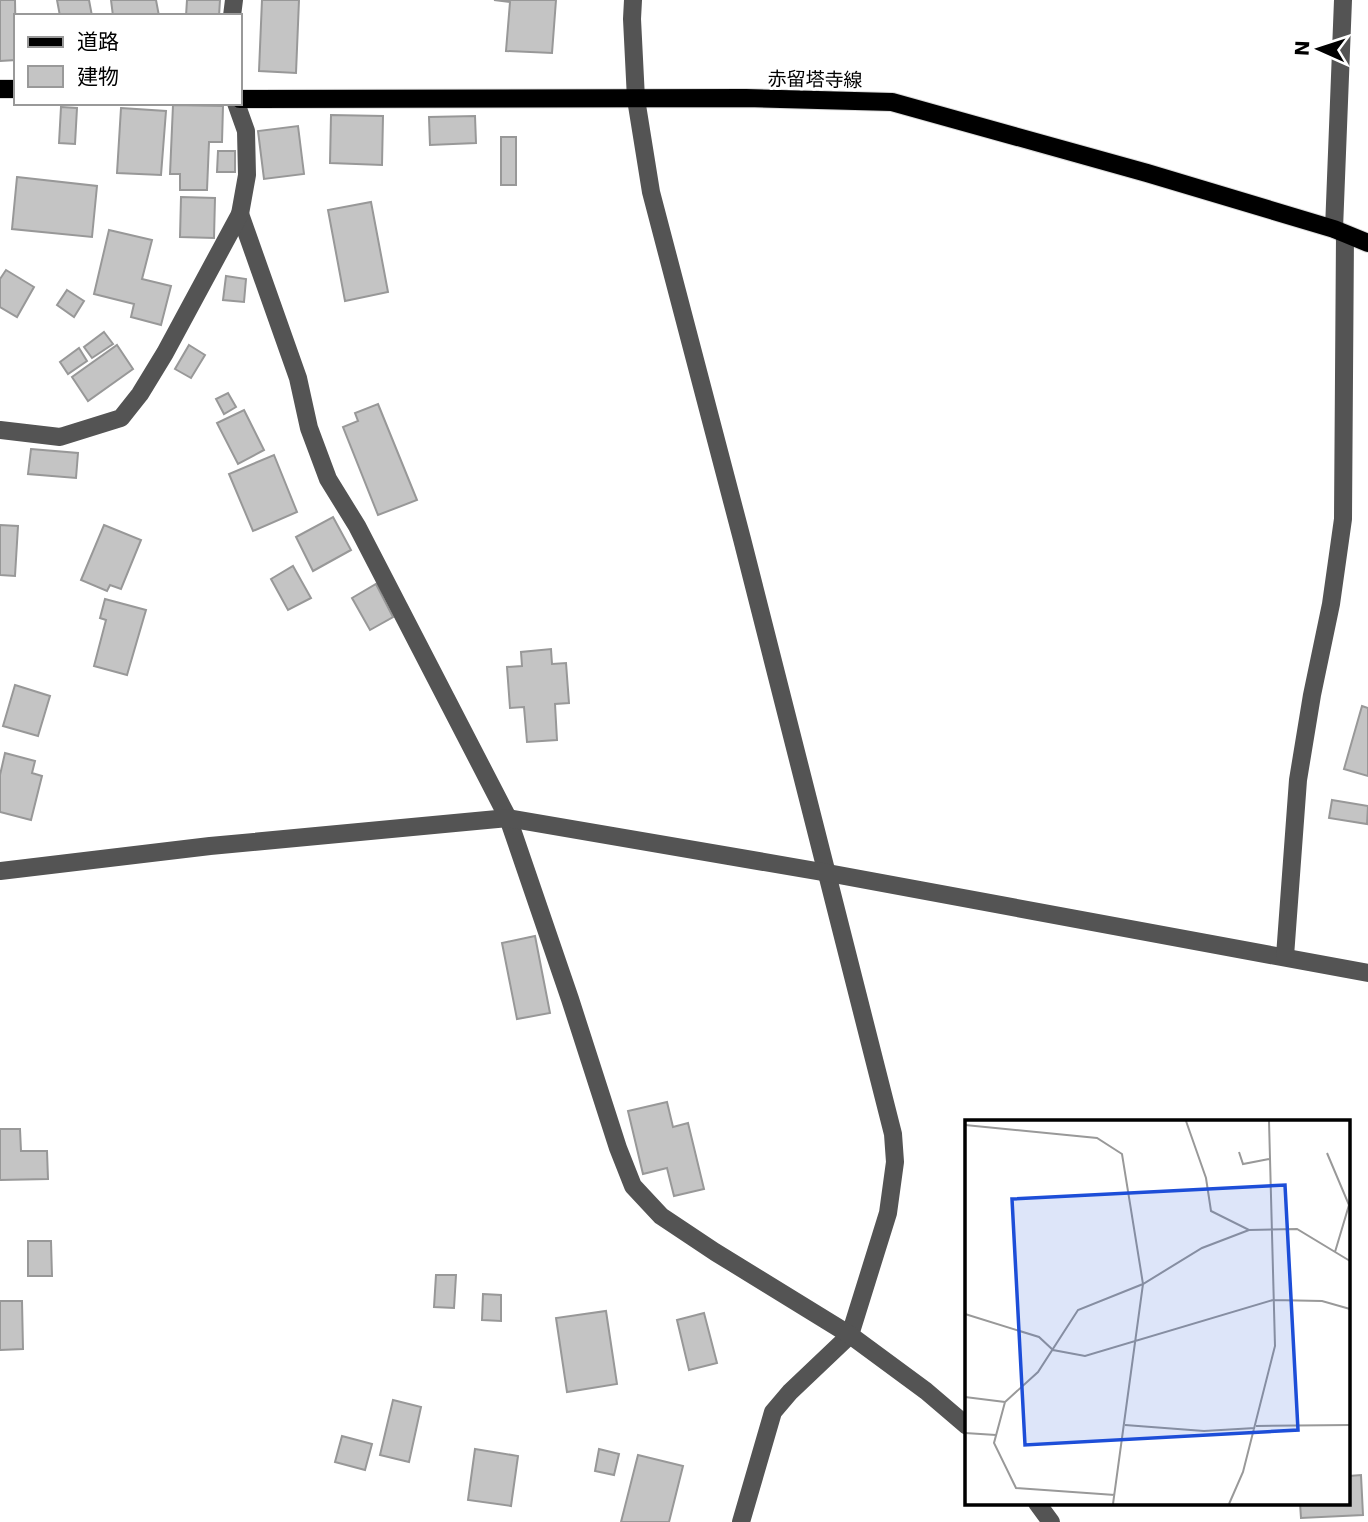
<svg xmlns="http://www.w3.org/2000/svg" width="1368" height="1522" viewBox="0 0 1368 1522" font-family="'DejaVu Sans','Noto Sans JP',sans-serif">
	<style>
		.building { fill: #c4c4c4; stroke: #989898; stroke-width: 2 }
		.lines { fill: none; stroke-linecap: round; stroke-linejoin: round }
		.major-casing { stroke: #dbdbdb; stroke-width: 20 }
		.minor { stroke: #545454; stroke-width: 18 }
		.major { stroke: #000; stroke-width: 18 }
		.labels { text-anchor: middle; stroke-width: 6; stroke-linejoin: round; paint-order: stroke }
		.street-label { font-size: 19px; fill: #000; stroke: #fff }
		.inset-road { fill: none; stroke: #999; stroke-width: 2 }
		.view { fill: #1d4ed8; fill-opacity: 0.15; stroke: #1d4ed8; stroke-width: 3.5 }
		.inset-edge { fill: none; stroke: #000; stroke-width: 3.5 }
	</style>
	<rect width="100%" height="100%" fill="#fff"/>
	<g class="building">
		<path d="M0,0H15L16,60L0,61Z"/>
		<path d="M57,0H89L92,16H60Z"/>
		<path d="M111,0H156L159,16H113Z"/>
		<path d="M187,0H220L219,16H186Z"/>
		<path d="M262,0H299L296,73L259,71Z"/>
		<path d="M494,0H556L552,53L506,51L510,2Z"/>
		<path d="M173,105L223,106L222,142H209L207,190H180V174H170Z"/>
		<path d="M61,107L77,108L75,144L59,143Z"/>
		<path d="M121,108L166,111L161,175L117,173Z"/>
		<path d="M331,115L383,116L382,165L330,163Z"/>
		<path d="M475,116L476,143L430,145L429,117Z"/>
		<path d="M298,126L304,174L264,179L258,131Z"/>
		<rect x="501" y="137" width="15" height="48"/>
		<path d="M218,151H235V172H217Z"/>
		<path d="M17,177L97,186L92,237L12,229Z"/>
		<path d="M181,197L215,198L214,238L180,237Z"/>
		<path d="M371,202L388,292L345,301L328,210Z"/>
		<path d="M109,230L152,240L142,279L171,286L161,325L131,317L134,304L94,294Z"/>
		<path d="M6,270L34,287L17,317L0,307V279Z"/>
		<path d="M226,276L246,279L244,302L223,300Z"/>
		<path d="M67,290L84,301L74,317L57,305Z"/>
		<path d="M104,332L113,344L92,358L84,347Z"/>
		<path d="M117,345L133,369L88,401L72,377Z"/>
		<path d="M189,345L205,355L191,378L175,369Z"/>
		<path d="M79,348L87,361L68,374L60,362Z"/>
		<path d="M228,393L236,407L224,414L216,399Z"/>
		<path d="M378,404L417,500L378,515L343,427L358,421L355,413Z"/>
		<path d="M244,410L264,450L238,464L217,423Z"/>
		<path d="M31,449L78,453L76,478L28,474Z"/>
		<path d="M274,455L297,512L253,531L229,474Z"/>
		<path d="M333,517L351,550L313,571L296,537Z"/>
		<path d="M0,525L18,526L15,576L0,575Z"/>
		<path d="M104,525L141,540L121,589L110,585L107,591L81,580Z"/>
		<path d="M293,566L311,598L288,610L271,579Z"/>
		<path d="M376,584L393,617L370,630L352,598Z"/>
		<path d="M105,599L146,610L127,675L94,666L106,620L100,618Z"/>
		<path d="M551,649L552,664L566,663L569,703L555,704L557,740L527,742L524,707L510,708L507,667L522,666L521,652Z"/>
		<path d="M15,685L50,696L38,736L3,726Z"/>
		<path d="M1362,706L1368,708V776L1344,769Z"/>
		<path d="M5,753L35,761L32,773L42,776L31,820L0,812V775Z"/>
		<path d="M1332,800L1368,806L1367,824L1329,818Z"/>
		<path d="M535,936L550,1013L517,1019L502,943Z"/>
		<path d="M667,1102L673,1127L688,1123L704,1189L674,1196L667,1168L643,1174L628,1111Z"/>
		<path d="M0,1129H20L21,1151H47L48,1179L0,1180Z"/>
		<path d="M28,1241H51L52,1276H28Z"/>
		<path d="M436,1275H456L454,1308L434,1307Z"/>
		<path d="M483,1294L501,1295V1321L482,1320Z"/>
		<path d="M0,1301H22L23,1349L0,1350Z"/>
		<path d="M606,1311L617,1384L567,1392L556,1318Z"/>
		<path d="M704,1313L717,1363L689,1370L677,1320Z"/>
		<path d="M393,1400L421,1407L409,1462L380,1455Z"/>
		<path d="M342,1436L372,1444L365,1470L335,1462Z"/>
		<path d="M475,1449L518,1456L511,1506L468,1500Z"/>
		<path d="M599,1449L619,1454L614,1475L595,1471Z"/>
		<path d="M638,1455L683,1466L669,1522H621Z"/>
		<path d="M1361,1475L1363,1515L1301,1518L1300,1503H1349V1476Z"/>
	</g>
	<g class="lines">
		<g class="major-casing">
			<g id="major">
				<path d="M0,89H16"/>
				<path d="M240,99L746,98L892,102L1147,173L1334,229L1368,243"/>
			</g>
		</g>
		<g class="minor">
			<path d="M633,0L632,19L636,99L651,192L742,539L893,1134L895,1162L888,1213L850,1335L790,1392L773,1412L741,1522"/>
			<path d="M232,16L234,0"/>
			<path d="M240,214L298,378L309,428L328,479L357,526L508,818L570,999L618,1148L633,1186L661,1216L715,1252L850,1335L926,1391L967,1426"/>
			<path d="M1334,229L1343,0"/>
			<path d="M0,430L60,437L121,418L140,394L165,353L240,214L247,175L246,131L236,103"/>
			<path d="M0,871L210,846L508,818L828,873L1368,973"/>
			<path d="M1285,956L1298,780L1312,695L1331,604L1343,519L1345,235"/>
			<path d="M1037,1503L1051,1522"/>
		</g>
		<use href="#major" class="major"/>
	</g>
	<g class="labels">
		<g class="street-label">
			<text transform="translate(815 79) rotate(1)" y="7">赤留塔寺線</text>
		</g>
	</g>
	<g transform="translate(965 1120)">
		<rect width="385" height="385" fill="#fff"/>
		<path class="inset-road" d="M221,1L241,58L246,91L284,110L332,109L385,141M0,5L132,18L157,34L178,164L148,384M274,32L278,44L304,39M362,33L384,85L370,132M0,194L74,217L88,230L120,236L308,180L357,181L385,189M0,277L40,282M160,305L239,311L290,308M291,306L385,305M0,313L31,315M150,375L51,368L29,323L40,282L73,252L113,190L178,164L237,128L284,110M264,384L278,352L310,226L304,1"/>
		<path class="view" d="M320,65L333,310L60,325L47,79Z"/>
		<rect width="385" height="385" class="inset-edge"/>
	</g>
	<rect x="14" y="14" width="228" height="91" fill="#ffffff" stroke="#999999" stroke-width="2"/>
	<rect x="28" y="37" width="35" height="10" fill="#000000" stroke="#999999" stroke-width="2"/>
	<text x="77" y="49" font-size="21" fill="#000000">道路</text>
	<rect x="28" y="66" width="35" height="21" fill="#c4c4c4" stroke="#999999" stroke-width="2"/>
	<text x="77" y="84" font-size="21" fill="#000000">建物</text>
	<g transform="translate(1319 49) rotate(273)" stroke="#ffffff" stroke-width="5" paint-order="stroke">
	<path d="M0-5L12 26L0 18L-12 26Z" fill="#000000"/>
	<text y="-10" font-size="19" font-weight="bold" text-anchor="middle" fill="#000000">N</text>
	</g>
</svg>
